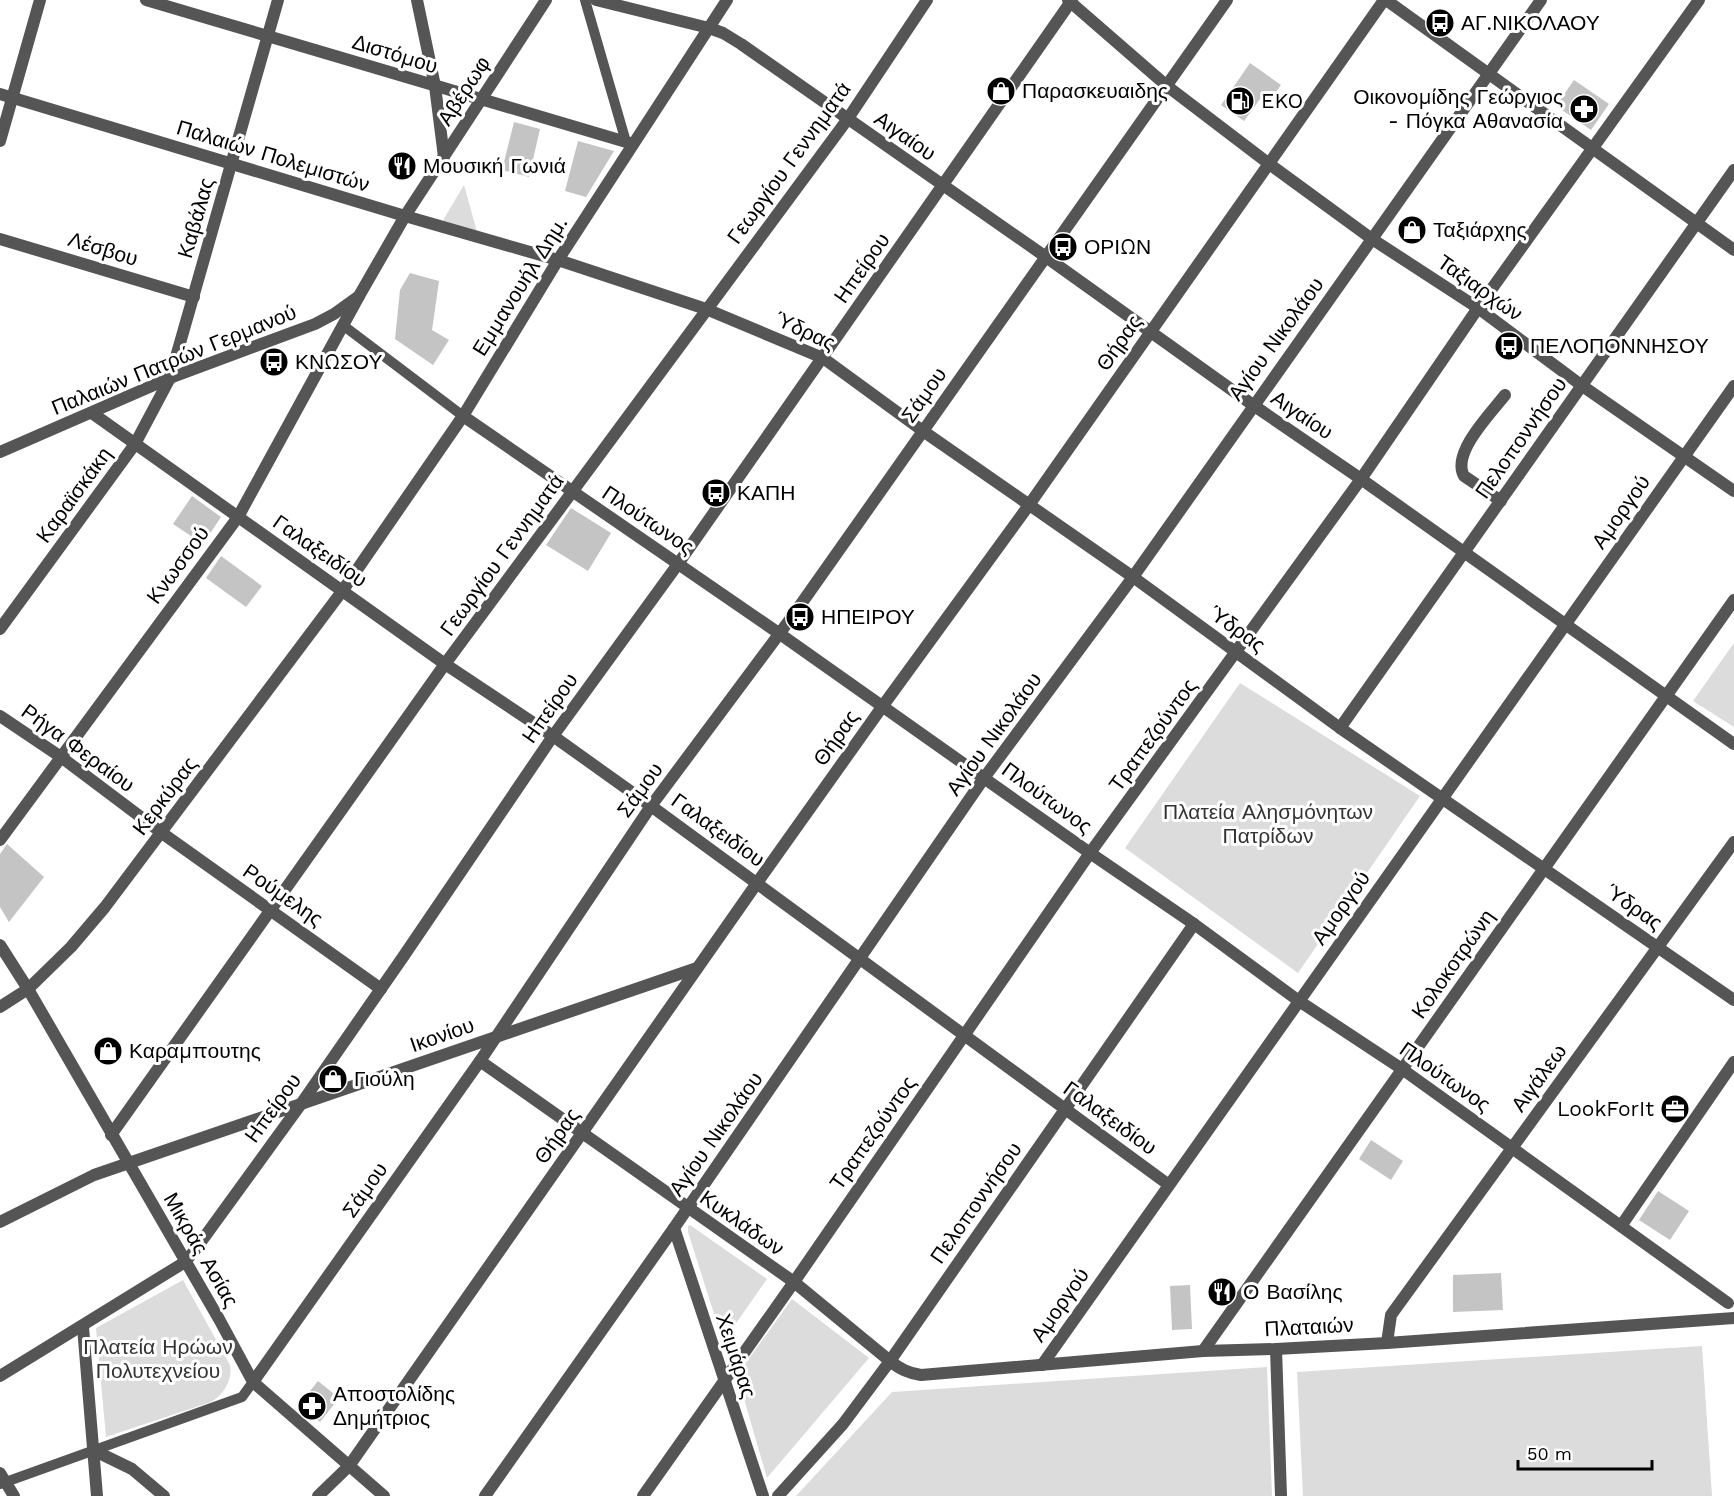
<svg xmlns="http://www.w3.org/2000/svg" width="1734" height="1496" viewBox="0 0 1734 1496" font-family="'Work Sans',sans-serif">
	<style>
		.green { fill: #dcdcdc }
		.building { fill: #c4c4c4 }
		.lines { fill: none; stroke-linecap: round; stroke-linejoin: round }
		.pedestrian { stroke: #555; stroke-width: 10 }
		.minor { stroke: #555; stroke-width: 12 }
		.tertiary { stroke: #555; stroke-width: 12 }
		.labels { text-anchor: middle; stroke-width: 6; stroke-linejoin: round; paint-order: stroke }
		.poi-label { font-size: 21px; fill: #000; stroke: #fff; text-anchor: start }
		.street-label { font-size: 21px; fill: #000; stroke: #fff }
		.park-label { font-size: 21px; fill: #333; stroke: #fff }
	</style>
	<rect width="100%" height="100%" fill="#fff"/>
	<g class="green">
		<path d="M464,185L477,232L442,222Z"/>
		<path d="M1734,643V727L1693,701Z"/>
		<path d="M1240,683L1420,796L1298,973L1125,848Z"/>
		<path d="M690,1225L767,1279L723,1342L688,1232V1226Z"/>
		<path d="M183,1280L230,1365C233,1380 223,1395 211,1402L106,1437L96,1328Z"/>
		<path d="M792,1299L869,1358L767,1478L737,1375Z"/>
		<path d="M1702,1346L1712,1496H1303L1297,1372Z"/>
		<path d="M1267,1367L1272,1496H796L892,1392Z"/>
	</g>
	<g class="building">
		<path d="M1250,63L1281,85L1270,100L1263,95L1244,121L1221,105Z"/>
		<path d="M1574,80L1609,104L1591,130L1556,106Z"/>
		<path d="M514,122L540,129L529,177L502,170Z"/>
		<path d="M578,141L614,151L586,197L565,191Z"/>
		<path d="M410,273L439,281L432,330L449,340L433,365L395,339L400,290Z"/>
		<path d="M192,496L221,517L203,544L173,524Z"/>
		<path d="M571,508L611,533L588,571L546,545Z"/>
		<path d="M221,556L262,586L246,607L206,578Z"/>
		<path d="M7,844L44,877L9,922L0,907V854Z"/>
		<path d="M1371,1140L1403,1161L1391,1180L1359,1159Z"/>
		<path d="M1658,1191L1689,1211L1670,1240L1639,1220Z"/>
		<path d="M1501,1273L1503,1310L1453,1312V1275Z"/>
		<path d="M1190,1285L1192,1329L1172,1330L1170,1286Z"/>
		<path d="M318,1381L339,1398L320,1422L299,1405Z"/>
	</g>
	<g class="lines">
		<g class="pedestrian">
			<path d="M585,0L626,142"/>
			<path d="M344,326L463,416"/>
			<path d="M0,1484L242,1397L253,1382"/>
		</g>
		<g class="minor">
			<path d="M146,0L633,144"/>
			<path d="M596,0L709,28L723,33L741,44L1046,257L1253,405L1361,479L1734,744"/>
			<path d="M0,94L405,216"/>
			<path d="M0,141L40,0"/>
			<path d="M0,239L194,297"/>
			<path d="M92,413L445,664L553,736L651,806L1169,1185"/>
			<path d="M463,416L780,634L1090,853L1194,924L1299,1001L1402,1069L1728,1303"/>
			<path d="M1501,501L1464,476C1451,453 1491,413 1505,395"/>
			<path d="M0,629L135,444L170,378L278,0"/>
			<path d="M0,716L61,757L162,833L381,989"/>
			<path d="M1340,728L1734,170"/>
			<path d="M0,840L238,517L359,296"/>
			<path d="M0,945L28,989L219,1319L253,1382L384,1496"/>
			<path d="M0,1007L28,989L71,947L105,907L343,590L463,416L558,260L727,0"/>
			<path d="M480,1061L794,1282L890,1361C900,1369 908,1373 921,1375L1203,1351L1276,1349L1387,1343L1734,1318"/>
			<path d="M111,1135L445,664L847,120L927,0"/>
			<path d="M0,1222L94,1175L697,968"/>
			<path d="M1621,1226L1734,1062"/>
			<path d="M674,1228L763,1496"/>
			<path d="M83,1327L97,1496"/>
			<path d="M1387,1343L1391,1315L1734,842"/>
			<path d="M1276,1349L1281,1496"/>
			<path d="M1203,1351L1734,600"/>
			<path d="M1042,1365L1734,386"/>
			<path d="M0,1376L185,1262L195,1250L301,1104L403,957L553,736L678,564L1072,0"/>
			<path d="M253,1382L480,1061L651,806L794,614L1227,0"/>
			<path d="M93,1450L132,1469L164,1496"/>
			<path d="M0,1473L14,1496"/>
			<path d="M318,1496L349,1466L757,883L882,707L1029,505L1384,0"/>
			<path d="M485,1496L674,1228L984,778L1133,577L1541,0"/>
			<path d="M643,1496L794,1282L1090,853L1361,479L1478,308L1699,0"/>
			<path d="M778,1496L843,1424L890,1361L1194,924"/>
		</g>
		<g class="tertiary">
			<path d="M417,0L435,86L444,157"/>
			<path d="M1068,0L1167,86L1268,163L1372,239L1478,308L1581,385L1734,491"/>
			<path d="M1386,0L1734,250"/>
			<path d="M405,216L558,260L706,309L823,358L923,431L1133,577L1340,728L1734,1000"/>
			<path d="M0,452L170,378L315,324L334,314L359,296L405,216L546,0"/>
		</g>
	</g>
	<defs>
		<g id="bus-disc" transform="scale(1.5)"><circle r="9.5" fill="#000" stroke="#fff"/><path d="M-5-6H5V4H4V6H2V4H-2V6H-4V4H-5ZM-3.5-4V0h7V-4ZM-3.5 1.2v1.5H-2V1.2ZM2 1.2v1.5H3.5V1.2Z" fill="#fff"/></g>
		<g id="shop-disc" transform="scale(1.5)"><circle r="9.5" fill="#000" stroke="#fff"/><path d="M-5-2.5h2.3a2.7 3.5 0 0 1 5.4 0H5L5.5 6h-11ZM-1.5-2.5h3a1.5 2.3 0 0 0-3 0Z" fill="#fff"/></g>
		<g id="fuel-disc" transform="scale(1.5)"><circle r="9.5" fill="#000" stroke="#fff"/><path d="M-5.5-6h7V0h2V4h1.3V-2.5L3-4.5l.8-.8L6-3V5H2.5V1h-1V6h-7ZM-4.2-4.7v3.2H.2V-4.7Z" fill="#fff"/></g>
		<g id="pharmacy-disc" transform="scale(1.5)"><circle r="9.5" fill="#000" stroke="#fff"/><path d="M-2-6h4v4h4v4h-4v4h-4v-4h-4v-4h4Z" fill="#fff"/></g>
		<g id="restaurant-disc" transform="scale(1.5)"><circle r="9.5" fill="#000" stroke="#fff"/><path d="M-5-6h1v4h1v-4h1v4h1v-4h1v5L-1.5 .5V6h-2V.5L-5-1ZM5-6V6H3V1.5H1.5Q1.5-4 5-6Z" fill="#fff"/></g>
		<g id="office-disc" transform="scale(1.5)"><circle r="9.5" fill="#000" stroke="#fff"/><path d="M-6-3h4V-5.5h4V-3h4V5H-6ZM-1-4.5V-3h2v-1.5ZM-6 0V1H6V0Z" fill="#fff"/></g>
	</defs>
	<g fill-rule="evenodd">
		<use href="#bus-disc" x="1440" y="23"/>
		<use href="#shop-disc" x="1001" y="91"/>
		<use href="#fuel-disc" x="1240" y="101"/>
		<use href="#pharmacy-disc" x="1584" y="109"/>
		<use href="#restaurant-disc" x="402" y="166"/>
		<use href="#shop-disc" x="1412" y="230"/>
		<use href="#bus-disc" x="1063" y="247"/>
		<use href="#bus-disc" x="1509" y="346"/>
		<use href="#bus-disc" x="274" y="362"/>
		<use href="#bus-disc" x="716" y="493"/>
		<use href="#bus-disc" x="800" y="617"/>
		<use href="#shop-disc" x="108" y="1051"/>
		<use href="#shop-disc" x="333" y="1079"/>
		<use href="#office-disc" x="1675" y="1109"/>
		<use href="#restaurant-disc" x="1222" y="1292"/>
		<use href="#pharmacy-disc" x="312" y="1406"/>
	</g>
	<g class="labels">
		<g class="poi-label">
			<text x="1461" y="30">ΑΓ.ΝΙΚΟΛΑΟΥ</text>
			<text x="1022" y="98">Παρασκευαιδης</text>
			<text x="1563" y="104" text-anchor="end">Οικονομίδης Γεώργιος<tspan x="1563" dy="24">- Πόγκα Αθανασία</tspan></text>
			<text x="1261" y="108">EKO</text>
			<text x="423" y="173">Μουσική Γωνιά</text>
			<text x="1433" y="237">Ταξιάρχης</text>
			<text x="1084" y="254">ΟΡΙΩΝ</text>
			<text x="1530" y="353">ΠΕΛΟΠΟΝΝΗΣΟΥ</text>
			<text x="295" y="369">ΚΝΩΣΟΥ</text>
			<text x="737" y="500">ΚΑΠΗ</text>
			<text x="821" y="624">ΗΠΕΙΡΟΥ</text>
			<text x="129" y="1058">Καραμπουτης</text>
			<text x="354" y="1086">Γιούλη</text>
			<text x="1654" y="1116" text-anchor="end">LookForIt</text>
			<text x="1243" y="1299">Ο Βασίλης</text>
			<text x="333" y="1401">Αποστολίδης<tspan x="333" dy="24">Δημήτριος</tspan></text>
		</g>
		<g class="street-label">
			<text transform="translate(395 54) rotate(17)" y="7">Διστόμου</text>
			<text transform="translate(464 91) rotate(-57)" y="7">Αβέρωφ</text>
			<text transform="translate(905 136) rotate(35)" y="7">Αιγαίου</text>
			<text transform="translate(273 156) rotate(17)" y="7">Παλαιών Πολεμιστών</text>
			<text transform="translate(789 163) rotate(-54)" y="7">Γεωργίου Γεννηματά</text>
			<text transform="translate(196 218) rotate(-74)" y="7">Καβάλας</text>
			<text transform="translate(103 249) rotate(17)" y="7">Λέσβου</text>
			<text transform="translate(862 268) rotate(-55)" y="7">Ηπείρου</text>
			<text transform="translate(520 286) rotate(-58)" y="7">Εμμανουήλ Δημ.</text>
			<text transform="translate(1480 288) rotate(35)" y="7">Ταξιαρχών</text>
			<text transform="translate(805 331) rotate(25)" y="7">Ύδρας</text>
			<text transform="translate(1276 339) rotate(-54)" y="7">Αγίου Νικολάου</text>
			<text transform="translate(1119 343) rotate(-55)" y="7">Θήρας</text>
			<text transform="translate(174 360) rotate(-22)" y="7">Παλαιών Πατρών Γερμανού</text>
			<text transform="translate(924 395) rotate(-55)" y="7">Σάμου</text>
			<text transform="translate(1302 415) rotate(34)" y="7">Αιγαίου</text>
			<text transform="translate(1521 438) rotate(-55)" y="7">Πελοποννήσου</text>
			<text transform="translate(74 495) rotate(-54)" y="7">Καραϊσκάκη</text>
			<text transform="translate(1621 512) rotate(-55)" y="7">Αμοργού</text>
			<text transform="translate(648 520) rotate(34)" y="7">Πλούτωνος</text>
			<text transform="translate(320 551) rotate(35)" y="7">Γαλαξειδίου</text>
			<text transform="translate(502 555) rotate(-54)" y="7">Γεωργίου Γεννηματά</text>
			<text transform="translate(178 565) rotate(-54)" y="7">Κνωσσού</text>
			<text transform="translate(1237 629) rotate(36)" y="7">Ύδρας</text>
			<text transform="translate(550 708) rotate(-55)" y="7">Ηπείρου</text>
			<text transform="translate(994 734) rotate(-54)" y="7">Αγίου Νικολάου</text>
			<text transform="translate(1153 735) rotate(-54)" y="7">Τραπεζούντος</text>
			<text transform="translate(836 738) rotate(-55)" y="7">Θήρας</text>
			<text transform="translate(78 748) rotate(36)" y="7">Ρήγα Φεραίου</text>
			<text transform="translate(640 790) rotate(-54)" y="7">Σάμου</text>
			<text transform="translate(165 796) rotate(-53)" y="7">Κερκύρας</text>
			<text transform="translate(1047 798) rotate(36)" y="7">Πλούτωνος</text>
			<text transform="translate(718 830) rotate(36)" y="7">Γαλαξειδίου</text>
			<text transform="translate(283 895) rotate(35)" y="7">Ρούμελης</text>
			<text transform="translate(1634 907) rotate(35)" y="7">Ύδρας</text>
			<text transform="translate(1341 908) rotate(-55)" y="7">Αμοργού</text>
			<text transform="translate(1453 964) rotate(-55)" y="7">Κολοκοτρώνη</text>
			<text transform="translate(442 1035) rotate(-19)" y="7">Ικονίου</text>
			<text transform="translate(1445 1077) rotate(35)" y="7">Πλούτωνος</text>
			<text transform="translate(1539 1078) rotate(-54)" y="7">Αιγάλεω</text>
			<text transform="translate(273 1108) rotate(-54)" y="7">Ηπείρου</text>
			<text transform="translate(1110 1118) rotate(36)" y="7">Γαλαξειδίου</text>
			<text transform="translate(873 1133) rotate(-55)" y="7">Τραπεζούντος</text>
			<text transform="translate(716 1134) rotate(-55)" y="7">Αγίου Νικολάου</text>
			<text transform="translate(557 1136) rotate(-55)" y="7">Θήρας</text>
			<text transform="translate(365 1190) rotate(-55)" y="7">Σάμου</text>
			<text transform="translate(976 1203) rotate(-55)" y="7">Πελοποννήσου</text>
			<text transform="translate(742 1223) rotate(35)" y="7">Κυκλάδων</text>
			<text transform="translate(201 1250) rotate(60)" y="7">Μικράς Ασίας</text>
			<text transform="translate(1060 1305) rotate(-55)" y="7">Αμοργού</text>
			<text transform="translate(1309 1327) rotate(-3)" y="7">Πλαταιών</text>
			<text transform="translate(736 1356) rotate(72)" y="7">Χειμάρας</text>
		</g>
		<g class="park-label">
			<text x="1268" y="819">Πλατεία Αλησμόνητων<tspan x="1268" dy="24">Πατρίδων</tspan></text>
			<text x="158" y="1354">Πλατεία Ηρώων<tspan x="158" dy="24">Πολυτεχνείου</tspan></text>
		</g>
	</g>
	<path d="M1518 1460v9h134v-9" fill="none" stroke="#000000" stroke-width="3"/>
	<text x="1527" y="1460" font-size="18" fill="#000000" stroke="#ffffff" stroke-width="4.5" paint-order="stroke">50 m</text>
</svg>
